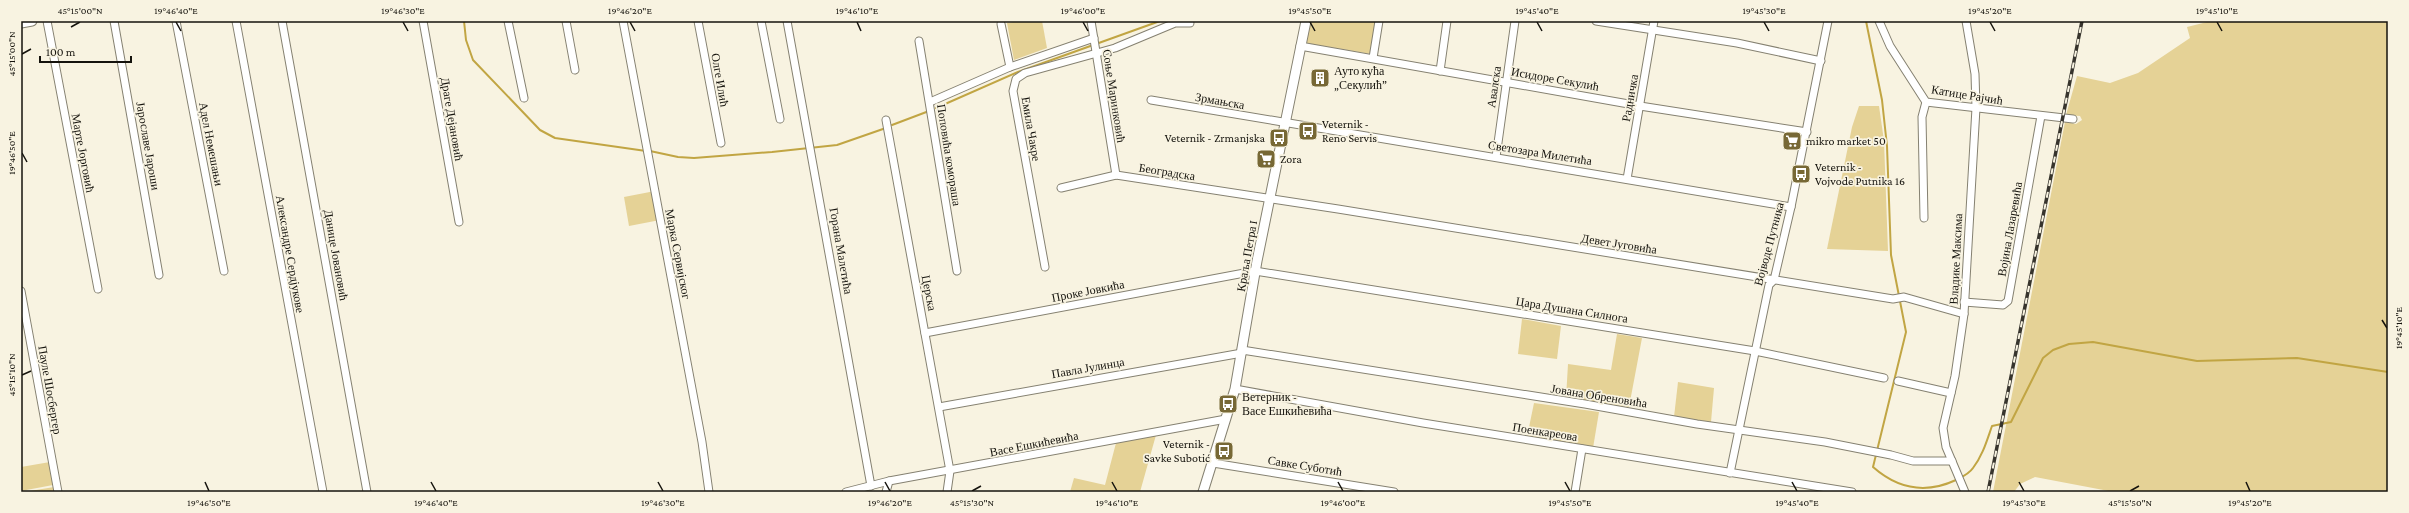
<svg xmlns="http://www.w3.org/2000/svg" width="2409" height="513" viewBox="0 0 2409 513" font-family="'Crimson Pro',serif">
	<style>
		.green { fill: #e5d296 }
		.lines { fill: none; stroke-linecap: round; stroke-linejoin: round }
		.stream { stroke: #c1a543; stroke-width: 2 }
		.minor-casing { stroke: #858171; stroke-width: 9 }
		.tertiary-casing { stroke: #858171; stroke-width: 11 }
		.minor { stroke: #fff; stroke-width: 7 }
		.tertiary { stroke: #fff; stroke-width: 9 }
		.rail-casing { stroke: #37342d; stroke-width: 3.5 }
		.rail { stroke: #f8f3e1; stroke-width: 2; stroke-dasharray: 6; stroke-linecap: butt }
		.ticks { fill: none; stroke: #15130d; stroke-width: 1.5 }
		.labels { text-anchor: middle; stroke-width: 3.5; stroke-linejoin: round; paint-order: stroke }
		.poi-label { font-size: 12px; fill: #15130d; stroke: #f8f3e1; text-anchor: start }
		.street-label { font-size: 12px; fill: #15130d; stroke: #f8f3e1 }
		.neatline { fill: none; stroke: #15130d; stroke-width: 1.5 }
		.ticks-label { font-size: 10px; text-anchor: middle; fill: #15130d }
	</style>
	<rect width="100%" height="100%" fill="#f8f3e1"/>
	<g class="green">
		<path d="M1020,21H1042L1047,48L1014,60L1007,23Z"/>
		<path d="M1310,21H1376L1371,54L1305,43Z"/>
		<path d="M2211,21H2388V492H2114L2035,477L2020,484L2014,492H1993L2065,122L2076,124L2082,120L2080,116L2066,115L2077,76L2110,83L2138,73L2190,38L2187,27Z"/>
		<path d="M1859,106H1879L1884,141L1888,251L1827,249L1852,127Z"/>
		<path d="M655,191L660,220L629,226L624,197Z"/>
		<path d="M1522,319L1561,326L1557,359L1518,354Z"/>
		<path d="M1617,334L1642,338L1629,407L1566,398L1568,364L1611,370Z"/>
		<path d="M1678,382L1714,388L1711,422L1674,417Z"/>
		<path d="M1534,403L1599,412L1593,448L1527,437Z"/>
		<path d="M1156,435L1140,492H1070L1074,478L1105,485L1116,443Z"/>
		<path d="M50,462L53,485L21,491V467Z"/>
		<path d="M54,487L55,492H24Z"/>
	</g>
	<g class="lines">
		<g class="stream">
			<path d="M464,21L466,40L473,60L540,130L555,138L646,151"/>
			<path d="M1866,21L1882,100L1887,146L1891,255L1906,332L1873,467C1898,489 1926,494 1956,480C1962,477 1969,474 1973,468C1983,455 1987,440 1992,426L2011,422L2043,358L2053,350L2069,344L2093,342L2197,361L2297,358L2388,372"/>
			<path d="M936,108L1018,72L1160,21"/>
			<path d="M892,125L929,111"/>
			<path d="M650,151L678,157L694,158L772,152L837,145L883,129"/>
		</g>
		<g class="minor-casing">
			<g id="minor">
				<path d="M47,21L98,289"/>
				<path d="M114,21L159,275"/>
				<path d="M176,21L224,271"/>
				<path d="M236,21L323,492"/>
				<path d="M282,21L367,492"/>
				<path d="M423,21L459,222"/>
				<path d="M508,21L524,98"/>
				<path d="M566,21L575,70"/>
				<path d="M623,21L702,442L709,492"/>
				<path d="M698,21L721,143"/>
				<path d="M761,21L780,119"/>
				<path d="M787,21L871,486"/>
				<path d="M1091,21L1116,175"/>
				<path d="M1596,21L1737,43L1821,61"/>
				<path d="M1879,21L1890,46L1926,102L2073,119"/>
				<path d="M1001,24L1010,67"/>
				<path d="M919,41L957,271"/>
				<path d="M1300,46L1640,106L1807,132"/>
				<path d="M1373,58L1379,21"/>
				<path d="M1440,71L1447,21"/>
				<path d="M1151,100L1791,207"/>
				<path d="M930,102L1010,67L1094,38"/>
				<path d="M886,120L950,471L947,492"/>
				<path d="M1496,157L1515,21"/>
				<path d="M1627,179L1654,21"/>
				<path d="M1061,188L1116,175L1338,209L1893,299L1904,297L1964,314"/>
				<path d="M1924,218L1922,117L1926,102"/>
				<path d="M1045,267L1013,91L1016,79L1025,73L1115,48L1175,23H1190"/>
				<path d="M21,291L58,492"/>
				<path d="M1964,302L2003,305L2008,301L2041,116"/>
				<path d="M925,333L1255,271L1755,351L1884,378"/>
				<path d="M1242,350L1585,404L1697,424L1825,442L1891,455L1913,461H1952"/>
				<path d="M1898,381L1951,393"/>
				<path d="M1235,389L1423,423L1852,492"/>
				<path d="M939,407L1242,353"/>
				<path d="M1213,463L1394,492"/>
				<path d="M1730,473L1769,285L1774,280L1791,207L1828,21"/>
				<path d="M846,492L889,481L1226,419"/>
				<path d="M886,492L889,481"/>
				<path d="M1575,492L1582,449"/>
				<path d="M1965,492L1946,447L1943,428L1955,376L1964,314L1976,108L1975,74L1966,21"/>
			</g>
		</g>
		<g class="tertiary-casing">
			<g id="tertiary">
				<path d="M21,23L32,21"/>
				<path d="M1203,492L1235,389L1257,261L1306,21"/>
			</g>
		</g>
		<use href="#minor" class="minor"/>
		<use href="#tertiary" class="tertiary"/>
		<g class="rail-casing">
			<path id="rail" d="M1988,492L2082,21"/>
		</g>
		<use href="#rail" class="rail"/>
	</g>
	<path class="ticks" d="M176,22L181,31M403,22L408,31M630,22L635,31M857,22L861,31M1083,22L1088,31M1310,22L1315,31M1537,22L1542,31M1764,22L1769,31M1990,22L1995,31M2217,22L2222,31M71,27L80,22M22,54L31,49M22,153L27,162M2382,320L2387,328M22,375L31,371M205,482L209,491M431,482L436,491M658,482L663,491M885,482L890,491M1112,482L1117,491M1338,482L1343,491M1565,482L1570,491M1792,482L1797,491M2019,482L2024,491M2246,482L2250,491M972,491L981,486M2130,491L2139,486"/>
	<defs>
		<g id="building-square" transform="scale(1)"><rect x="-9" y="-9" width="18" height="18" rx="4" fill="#776835" stroke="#f8f3e1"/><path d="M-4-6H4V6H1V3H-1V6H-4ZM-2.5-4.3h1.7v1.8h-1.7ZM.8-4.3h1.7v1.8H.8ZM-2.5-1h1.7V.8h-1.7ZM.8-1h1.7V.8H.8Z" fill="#fff"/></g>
		<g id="bus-square" transform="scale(1)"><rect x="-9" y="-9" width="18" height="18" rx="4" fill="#776835" stroke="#f8f3e1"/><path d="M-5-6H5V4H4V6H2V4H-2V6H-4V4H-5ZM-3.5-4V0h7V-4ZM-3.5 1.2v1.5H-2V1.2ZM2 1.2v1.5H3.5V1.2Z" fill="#fff"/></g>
		<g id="supermarket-square" transform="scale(1)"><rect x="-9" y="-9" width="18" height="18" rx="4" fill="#776835" stroke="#f8f3e1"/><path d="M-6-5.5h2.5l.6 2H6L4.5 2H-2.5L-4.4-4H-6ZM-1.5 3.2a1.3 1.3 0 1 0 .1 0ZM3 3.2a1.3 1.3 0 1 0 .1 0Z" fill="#fff"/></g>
	</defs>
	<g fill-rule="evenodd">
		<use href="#building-square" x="1320" y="78"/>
		<use href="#bus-square" x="1308" y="131"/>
		<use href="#bus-square" x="1279" y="138"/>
		<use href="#supermarket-square" x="1792" y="141"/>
		<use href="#supermarket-square" x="1266" y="159"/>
		<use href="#bus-square" x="1801" y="174"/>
		<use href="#bus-square" x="1228" y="404"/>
		<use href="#bus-square" x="1224" y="451"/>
	</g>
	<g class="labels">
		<g class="poi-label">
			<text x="1334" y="75">Ауто кућа<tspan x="1334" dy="14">„Секулић”</tspan></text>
			<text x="1322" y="128">Veternik -<tspan x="1322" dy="14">Reno Servis</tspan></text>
			<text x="1265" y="142" text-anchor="end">Veternik - Zrmanjska</text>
			<text x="1806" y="145">mikro market 50</text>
			<text x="1280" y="163">Zora</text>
			<text x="1815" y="171">Veternik -<tspan x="1815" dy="14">Vojvode Putnika 16</tspan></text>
			<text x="1242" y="401">Ветерник -<tspan x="1242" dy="14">Васе Ешкићевића</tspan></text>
			<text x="1210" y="448" text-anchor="end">Veternik -<tspan x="1210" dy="14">Savke Subotić</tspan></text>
		</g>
		<g class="street-label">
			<text transform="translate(1555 79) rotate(10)" y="4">Исидоре Секулић</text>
			<text transform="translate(720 80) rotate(80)" y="4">Олге Илић</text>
			<text transform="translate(1494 87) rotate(-82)" y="4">Авалска</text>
			<text transform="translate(1967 95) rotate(9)" y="4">Катице Рајчић</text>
			<text transform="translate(1114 96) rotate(81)" y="4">Соње Маринковић</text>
			<text transform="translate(1630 98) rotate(-80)" y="4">Радничка</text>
			<text transform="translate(1220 101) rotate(10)" y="4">Зрмањска</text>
			<text transform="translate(452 119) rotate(80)" y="4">Драге Дејановић</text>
			<text transform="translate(1031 129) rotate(80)" y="4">Емила Чакре</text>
			<text transform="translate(211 144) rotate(79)" y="4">Адел Немешањи</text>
			<text transform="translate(148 146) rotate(80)" y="4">Јарославе Јароши</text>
			<text transform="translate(83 153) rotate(79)" y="4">Марте Јорговић</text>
			<text transform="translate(1540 153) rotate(9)" y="4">Светозара Милетића</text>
			<text transform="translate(949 155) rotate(81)" y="4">Поповића комораша</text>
			<text transform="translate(1167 172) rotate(9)" y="4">Београдска</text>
			<text transform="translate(2010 229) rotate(-80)" y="4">Војина Лазаревића</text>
			<text transform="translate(1619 244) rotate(9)" y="4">Девет Југовића</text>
			<text transform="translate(1769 244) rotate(-75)" y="4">Војводе Путника</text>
			<text transform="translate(841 251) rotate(80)" y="4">Горана Малетића</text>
			<text transform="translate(290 254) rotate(80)" y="4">Александре Сердјукове</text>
			<text transform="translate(678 254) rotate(79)" y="4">Марка Сервијског</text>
			<text transform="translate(336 255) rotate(80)" y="4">Данице Јовановић</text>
			<text transform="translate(1247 256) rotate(-80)" y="4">Краља Петра I</text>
			<text transform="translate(1956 259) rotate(-87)" y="4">Владике Максима</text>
			<text transform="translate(1088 291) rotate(-11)" y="4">Проке Јовкића</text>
			<text transform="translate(929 293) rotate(79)" y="4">Церска</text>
			<text transform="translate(1572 310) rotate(9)" y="4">Цара Душана Силнога</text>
			<text transform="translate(1088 368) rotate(-10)" y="4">Павла Јулинца</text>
			<text transform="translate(50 390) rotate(80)" y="4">Пауле Шосбергер</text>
			<text transform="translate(1599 396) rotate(9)" y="4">Јована Обреновића</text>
			<text transform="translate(1545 432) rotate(9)" y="4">Поенкареова</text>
			<text transform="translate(1034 444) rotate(-11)" y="4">Васе Ешкићевића</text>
			<text transform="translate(1305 466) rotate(9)" y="4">Савке Суботић</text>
		</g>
	</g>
	<rect width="2409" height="513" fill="none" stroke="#f8f3e1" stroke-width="44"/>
	<path d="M40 56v6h91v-6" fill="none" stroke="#15130d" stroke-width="2"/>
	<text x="46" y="56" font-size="12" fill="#15130d" stroke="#f8f3e1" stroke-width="3" paint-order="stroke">100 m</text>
	<rect x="22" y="22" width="2365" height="469" class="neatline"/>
	<g class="ticks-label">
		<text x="80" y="14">45°15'00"N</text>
		<text x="176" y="14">19°46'40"E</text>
		<text x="403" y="14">19°46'30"E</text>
		<text x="630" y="14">19°46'20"E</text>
		<text x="857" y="14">19°46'10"E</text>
		<text x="1083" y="14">19°46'00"E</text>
		<text x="1310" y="14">19°45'50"E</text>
		<text x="1537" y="14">19°45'40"E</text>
		<text x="1764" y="14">19°45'30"E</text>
		<text x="1990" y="14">19°45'20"E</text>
		<text x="2217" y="14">19°45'10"E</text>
		<text transform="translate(11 54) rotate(-90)" y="4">45°15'00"N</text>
		<text transform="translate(11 153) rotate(-90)" y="4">19°46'50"E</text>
		<text transform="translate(2398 328) rotate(-90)" y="4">19°45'10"E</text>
		<text transform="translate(11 375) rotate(-90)" y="4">45°15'10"N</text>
		<text x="209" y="506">19°46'50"E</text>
		<text x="436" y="506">19°46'40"E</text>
		<text x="663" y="506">19°46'30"E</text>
		<text x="890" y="506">19°46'20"E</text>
		<text x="972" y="506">45°15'30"N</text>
		<text x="1117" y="506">19°46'10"E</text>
		<text x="1343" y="506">19°46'00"E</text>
		<text x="1570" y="506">19°45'50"E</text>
		<text x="1797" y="506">19°45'40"E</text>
		<text x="2024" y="506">19°45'30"E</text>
		<text x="2130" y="506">45°15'50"N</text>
		<text x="2250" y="506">19°45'20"E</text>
	</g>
</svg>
